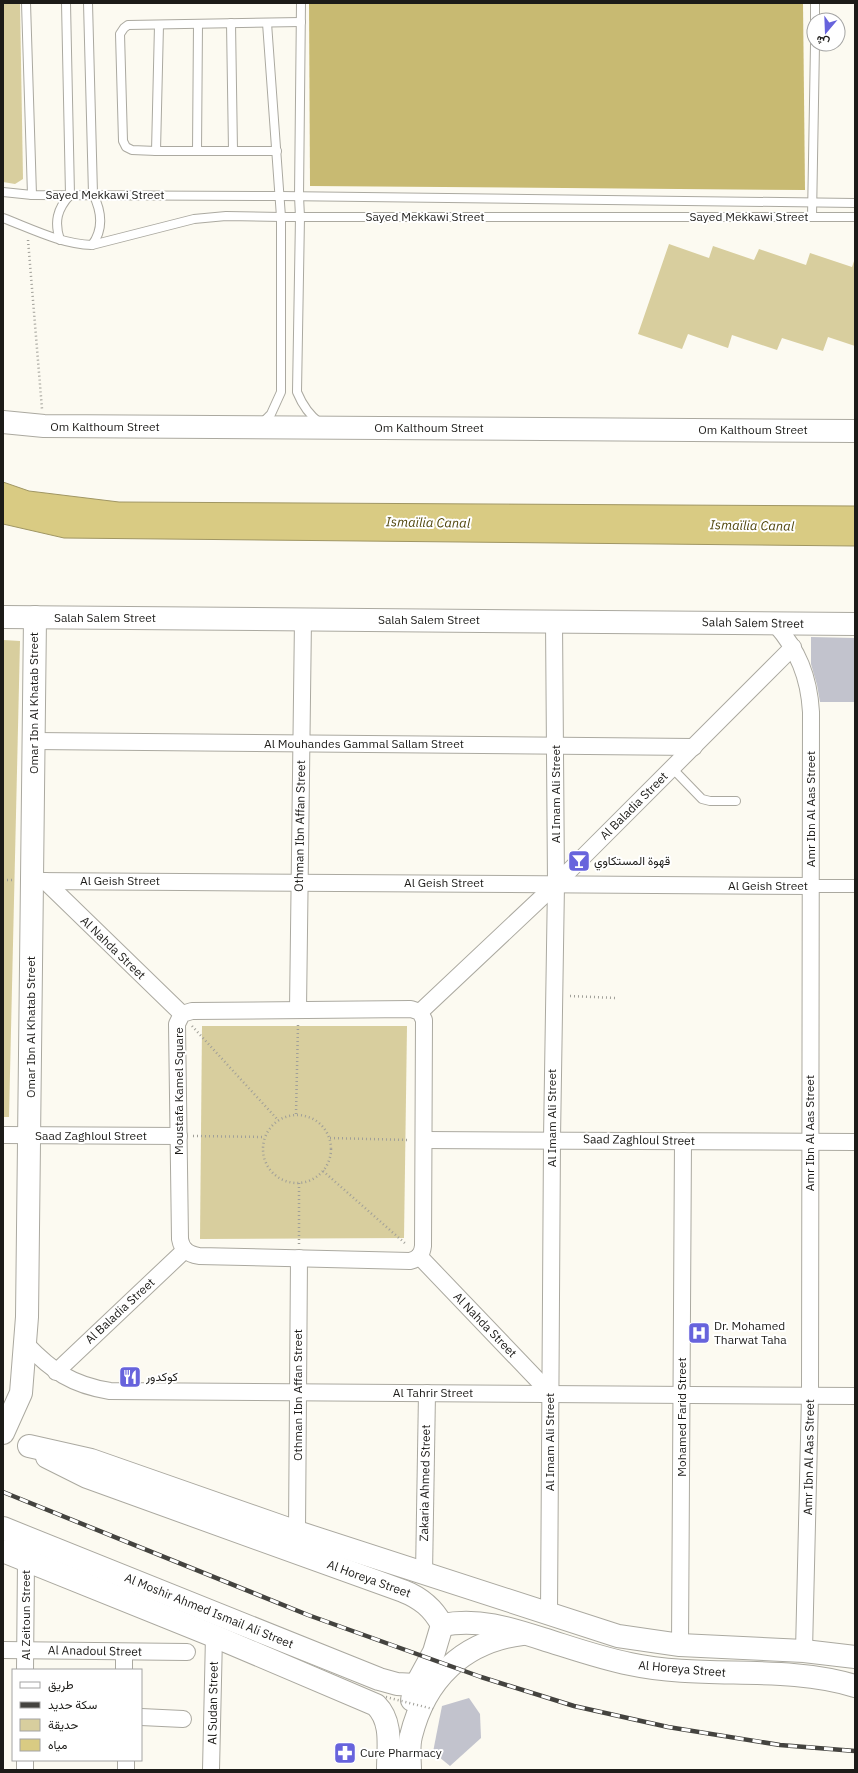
<svg xmlns="http://www.w3.org/2000/svg" width="858" height="1773" viewBox="0 0 858 1773" font-family="'IBM Plex Sans',Vazirmatn,sans-serif">
	<style>
		.green { fill: #d8ce9e }
		.forest { fill: #c8ba72 }
		.water { fill: #d9cb83; stroke: #a09663 }
		.building { fill: #c2c3cd }
		.lines { fill: none; stroke-linecap: round; stroke-linejoin: round }
		.service-casing { stroke: #aba9a0; stroke-width: 10 }
		.pedestrian-casing { stroke: #aba9a0; stroke-width: 14 }
		.minor-casing { stroke: #aba9a0; stroke-width: 18 }
		.primary-casing { stroke: #aba9a0; stroke-width: 24 }
		.trunk-casing { stroke: #aba9a0; stroke-width: 24 }
		.path { stroke: #a09f98; stroke-width: 2.5; stroke-dasharray: 1 3; stroke-linecap: butt }
		.service { stroke: #fff; stroke-width: 8 }
		.pedestrian { stroke: #fff; stroke-width: 12 }
		.minor { stroke: #fff; stroke-width: 16 }
		.primary { stroke: #fff; stroke-width: 22 }
		.trunk { stroke: #fff; stroke-width: 22 }
		.rail-casing { stroke: #44433f; stroke-width: 4.5 }
		.rail { stroke: #fff; stroke-width: 3; stroke-dasharray: 9; stroke-linecap: butt }
		.path-bridge { stroke: #a09f98; stroke-width: 2.5; stroke-dasharray: 1 3; stroke-linecap: butt }
		.labels { text-anchor: middle; stroke-width: 4; stroke-linejoin: round; paint-order: stroke }
		.street-label { font-size: 12px; fill: #1c1b18; stroke: #fff }
		.poi-label { font-size: 12px; fill: #1c1b18; stroke: #fff; text-anchor: start }
		.water-label { font-size: 13px; font-style: italic; fill: #50460c; stroke: #fff }
	</style>
	<rect width="100%" height="100%" fill="#fcfaf1"/>
	<g class="green">
		<path d="M3,3H20L23,179L15,184L3,182Z"/>
		<path d="M669,244L709,258L713,246L754,260L759,249L806,265L810,253L852,267L855,258V346L828,337L823,351L782,338L777,350L732,335L728,348L688,334L682,349L638,334Z"/>
		<path d="M3,640L20,641L9,1117H3Z"/>
		<path d="M202,1026H407L404,1238L200,1239Z"/>
	</g>
	<path class="forest" d="M309,3H803L805,190L310,186Z"/>
	<path class="water" d="M3,482L29,491L119,502L855,506V546L64,538L3,524Z"/>
	<g class="building">
		<path d="M811,637L855,638V702H820L817,685L811,664Z"/>
		<path d="M469,1698L480,1714L481,1738L450,1766L433,1752L442,1706Z"/>
	</g>
	<g class="lines">
		<g class="service-casing">
			<g id="service">
				<path d="M26,3L32,195"/>
				<path d="M88,3L93,194C102,212 104,229 92,245"/>
				<path d="M301,3L299,196L300,217L297,392C302,404 309,415 320,423"/>
				<path d="M815,20V3"/>
				<path d="M231,23L233,151"/>
				<path d="M156,151L159,25"/>
				<path d="M197,151L198,24"/>
				<path d="M277,151H156L132,150L126,147L123,141L120,34L124,28L128,25L301,22"/>
				<path d="M3,192L32,195L280,196L855,203"/>
				<path d="M812,217L815,44"/>
				<path d="M3,218C32,229 61,244 92,245L194,219L226,216L281,217H855"/>
				<path d="M60,240C54,222 57,209 70,195L66,3"/>
				<path d="M261,424L271,414L281,392V217L267,23"/>
				<path d="M672,768L702,799L710,801H736"/>
			</g>
		</g>
		<g class="pedestrian-casing">
			<path id="pedestrian" d="M811,886H855"/>
		</g>
		<g class="minor-casing">
			<g id="minor">
				<path d="M775,624C798,650 809,677 811,712L810,1396L804,1651"/>
				<path d="M34,741L694,747"/>
				<path d="M33,881L811,886"/>
				<path d="M45,881L182,1014"/>
				<path d="M411,1009L420,1012L424,1020L423,1246C422,1255 418,1259 410,1261L199,1256C188,1254 182,1250 180,1239L177,1024L182,1014L192,1011Z"/>
				<path d="M298,1010L303,619"/>
				<path d="M420,1012L556,884L793,647"/>
				<path d="M3,1135L179,1136"/>
				<path d="M424,1140L855,1142"/>
				<path d="M419,1256L551,1394"/>
				<path d="M26,1344C52,1371 72,1385 110,1391L855,1396"/>
				<path d="M56,1372L185,1250"/>
				<path d="M297,1532L299,1258"/>
				<path d="M424,1574L427,1393"/>
				<path d="M549,1614L552,1139L556,884L554,621"/>
				<path d="M680,1645L683,1141"/>
				<path d="M3,1650L187,1652"/>
				<path d="M124,1652V1670"/>
				<path d="M25,1670L26,1560"/>
				<path d="M141,1717L183,1719"/>
				<path d="M126,1760V1770"/>
				<path d="M25,1770V1760"/>
				<path d="M211,1770L214,1636"/>
			</g>
		</g>
		<g class="primary-casing">
			<g id="primary">
				<path d="M3,1433L21,1393L27,1317L35,617"/>
				<path d="M29,1446L91,1460L297,1532L618,1636L680,1645L804,1651L855,1657"/>
				<path d="M47,1457L87,1477L403,1591C421,1598 433,1608 442,1625"/>
				<path d="M3,1528L379,1679L397,1684L416,1685"/>
				<path d="M3,1551L214,1636L376,1705C393,1722 388,1747 388,1770"/>
				<path d="M442,1625C478,1618 509,1628 543,1639C572,1648 600,1658 630,1664C703,1680 784,1664 855,1686"/>
				<path d="M412,1700L416,1685L434,1652L442,1625"/>
				<path d="M410,1770C410,1760 408,1747 411,1736C425,1679 463,1642 522,1634"/>
			</g>
		</g>
		<g class="trunk-casing">
			<g id="trunk">
				<path d="M3,422L44,426L855,431"/>
				<path d="M3,617L855,624"/>
			</g>
		</g>
		<g class="path">
			<path d="M28,240L42,409"/>
			<path d="M3,880H14"/>
			<path d="M570,996L616,998"/>
			<path d="M192,1026L278,1120"/>
			<path d="M296,1114L298,1025"/>
			<circle cx="297" cy="1149" r="34"/>
			<path d="M193,1136L265,1137"/>
			<path d="M330,1138L409,1140"/>
			<path d="M323,1171L407,1245"/>
			<path d="M299,1183V1244"/>
		</g>
		<use href="#service" class="service"/>
		<use href="#pedestrian" class="pedestrian"/>
		<use href="#minor" class="minor"/>
		<use href="#primary" class="primary"/>
		<use href="#trunk" class="trunk"/>
		<g class="rail-casing">
			<path id="rail" d="M3,1492L308,1615L481,1677L574,1706L668,1727L780,1745L855,1751"/>
		</g>
		<use href="#rail" class="rail"/>
		<path class="path-bridge" d="M386,1697L433,1709"/>
	</g>
	<defs>
		<g id="bar-square" transform="scale(1.15)"><rect x="-9" y="-9" width="18" height="18" rx="4" fill="#6763dc" stroke="#fff"/><path d="M-6-5H6L.8 .8V4.5H3.5V6h-7V4.5H-.8V.8Z" fill="#fff"/></g>
		<g id="hospital-square" transform="scale(1.15)"><rect x="-9" y="-9" width="18" height="18" rx="4" fill="#6763dc" stroke="#fff"/><path d="M-5-5h3v3.5h4V-5h3V5h-3V1.5h-4V5h-3Z" fill="#fff"/></g>
		<g id="restaurant-square" transform="scale(1.15)"><rect x="-9" y="-9" width="18" height="18" rx="4" fill="#6763dc" stroke="#fff"/><path d="M-5-6h1v4h1v-4h1v4h1v-4h1v5L-1.5 .5V6h-2V.5L-5-1ZM5-6V6H3V1.5H1.5Q1.5-4 5-6Z" fill="#fff"/></g>
		<g id="pharmacy-square" transform="scale(1.15)"><rect x="-9" y="-9" width="18" height="18" rx="4" fill="#6763dc" stroke="#fff"/><path d="M-2-6h4v4h4v4h-4v4h-4v-4h-4v-4h4Z" fill="#fff"/></g>
	</defs>
	<g fill-rule="evenodd">
		<use href="#bar-square" x="579" y="861"/>
		<use href="#hospital-square" x="699" y="1333"/>
		<use href="#restaurant-square" x="130" y="1377"/>
		<use href="#pharmacy-square" x="345" y="1753"/>
	</g>
	<g class="labels">
		<g class="street-label">
			<text x="105" y="199">Sayed Mekkawi Street</text>
			<text x="425" y="221">Sayed Mekkawi Street</text>
			<text x="749" y="221">Sayed Mekkawi Street</text>
			<text x="105" y="431">Om Kalthoum Street</text>
			<text x="429" y="432">Om Kalthoum Street</text>
			<text x="753" y="434">Om Kalthoum Street</text>
			<text x="105" y="622">Salah Salem Street</text>
			<text x="429" y="624">Salah Salem Street</text>
			<text transform="translate(753 623) rotate(1)" y="4">Salah Salem Street</text>
			<text transform="translate(34 703) rotate(-90)" y="4">Omar Ibn Al Khatab Street</text>
			<text x="364" y="748">Al Mouhandes Gammal Sallam Street</text>
			<text transform="translate(556 794) rotate(-90)" y="4">Al Imam Ali Street</text>
			<text transform="translate(634 806) rotate(-45)" y="4">Al Baladia Street</text>
			<text transform="translate(811 809) rotate(-90)" y="4">Amr Ibn Al Aas Street</text>
			<text transform="translate(300 826) rotate(-89)" y="4">Othman Ibn Affan Street</text>
			<text x="120" y="885">Al Geish Street</text>
			<text x="444" y="887">Al Geish Street</text>
			<text x="768" y="890">Al Geish Street</text>
			<text transform="translate(113 948) rotate(44)" y="4">Al Nahda Street</text>
			<text transform="translate(31 1027) rotate(-90)" y="4">Omar Ibn Al Khatab Street</text>
			<text transform="translate(179 1091) rotate(-90)" y="4">Moustafa Kamel Square</text>
			<text transform="translate(552 1118) rotate(-90)" y="4">Al Imam Ali Street</text>
			<text transform="translate(810 1133) rotate(-90)" y="4">Amr Ibn Al Aas Street</text>
			<text x="91" y="1140">Saad Zaghloul Street</text>
			<text transform="translate(639 1140) rotate(1)" y="4">Saad Zaghloul Street</text>
			<text transform="translate(120 1311) rotate(-43)" y="4">Al Baladia Street</text>
			<text transform="translate(485 1325) rotate(46)" y="4">Al Nahda Street</text>
			<text x="433" y="1397">Al Tahrir Street</text>
			<text transform="translate(298 1395) rotate(-90)" y="4">Othman Ibn Affan Street</text>
			<text transform="translate(682 1417) rotate(-90)" y="4">Mohamed Farid Street</text>
			<text transform="translate(550 1442) rotate(-90)" y="4">Al Imam Ali Street</text>
			<text transform="translate(809 1457) rotate(-89)" y="4">Amr Ibn Al Aas Street</text>
			<text transform="translate(425 1483) rotate(-89)" y="4">Zakaria Ahmed Street</text>
			<text transform="translate(369 1579) rotate(20)" y="4">Al Horeya Street</text>
			<text transform="translate(209 1611) rotate(22)" y="4">Al Moshir Ahmed Ismail Ali Street</text>
			<text transform="translate(26 1615) rotate(-90)" y="4">Al Zeitoun Street</text>
			<text transform="translate(95 1651) rotate(1)" y="4">Al Anadoul Street</text>
			<text transform="translate(682 1669) rotate(5)" y="4">Al Horeya Street</text>
			<text transform="translate(213 1703) rotate(-89)" y="4">Al Sudan Street</text>
		</g>
		<g class="poi-label">
			<text x="594" y="865">قهوة المستكاوي</text>
			<text x="714" y="1330">Dr. Mohamed<tspan x="714" dy="14">Tharwat Taha</tspan></text>
			<text x="146" y="1381">كوكدور</text>
			<text x="360" y="1757">Cure Pharmacy</text>
		</g>
		<g class="water-label">
			<text transform="translate(428 522) rotate(1)" y="5">Ismaïlia Canal</text>
			<text transform="translate(752 525) rotate(1)" y="5">Ismaïlia Canal</text>
		</g>
	</g>
	<rect width="858" height="1773" fill="none" stroke="#1c1b18" stroke-width="8"/>
	<rect x="12" y="1669" width="130" height="92" fill="#ffffff" stroke="#a4a4a3"/>
	<rect x="20" y="1682" width="20" height="6" fill="#ffffff" stroke="#a4a4a3"/>
	<text x="48" y="1689" font-size="12" fill="#1c1b18">طريق</text>
	<rect x="20" y="1702" width="20" height="6" fill="#44433f" stroke="#a4a4a3"/>
	<text x="48" y="1709" font-size="12" fill="#1c1b18">سكة حديد</text>
	<rect x="20" y="1719" width="20" height="12" fill="#d8ce9e" stroke="#a4a4a3"/>
	<text x="48" y="1729" font-size="12" fill="#1c1b18">حديقة</text>
	<rect x="20" y="1739" width="20" height="12" fill="#d9cb83" stroke="#a4a4a3"/>
	<text x="48" y="1749" font-size="12" fill="#1c1b18">مياه</text>
	<g transform="translate(826 32) rotate(199)"><circle r="19" fill="#ffffff" stroke="#a4a4a3"/>
	<path d="M0-3L7 15L0 10L-7 15Z" fill="#6763dc"/>
	<text y="-6" font-size="11" font-weight="bold" text-anchor="middle" fill="#1c1b18">ش</text>
	</g>
</svg>
